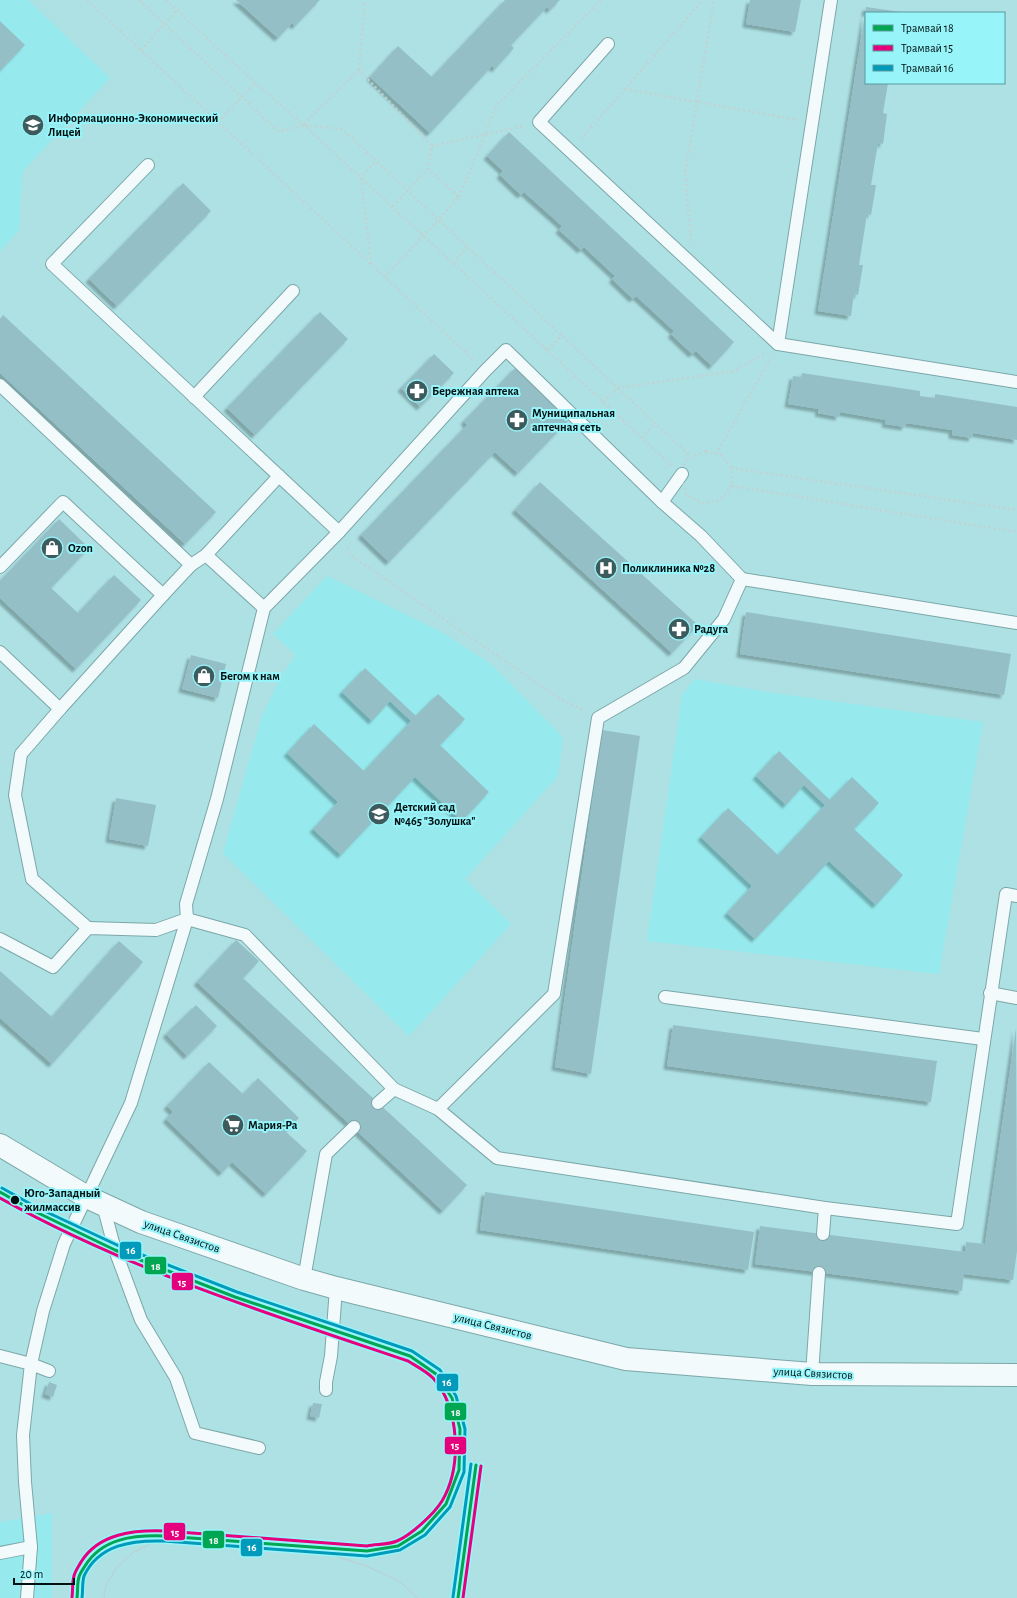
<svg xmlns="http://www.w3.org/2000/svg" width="1017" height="1598" viewBox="0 0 1017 1598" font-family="'Alegreya Sans',sans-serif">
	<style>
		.built { fill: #96e9ed }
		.building { fill: #94bfc6; filter: url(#shadow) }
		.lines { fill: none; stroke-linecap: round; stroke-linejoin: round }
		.lane-casing { stroke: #7ca7a9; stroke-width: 14 }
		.secondary-casing { stroke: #7ca7a9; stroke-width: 24 }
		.path { stroke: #c2d2d2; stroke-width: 2.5; stroke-dasharray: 2 3; stroke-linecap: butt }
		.lane { stroke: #f3fafb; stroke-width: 12 }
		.secondary { stroke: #f3fafb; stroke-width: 22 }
		.tram { stroke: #becdce; stroke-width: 1 }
		.tram-1-casing { stroke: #97f5fa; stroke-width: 6 }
		.tram-2-casing { stroke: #97f5fa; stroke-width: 6 }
		.tram-3-casing { stroke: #97f5fa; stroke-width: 6 }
		.tram-1 { stroke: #00a651; stroke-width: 3 }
		.tram-2 { stroke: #e5007d; stroke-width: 3 }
		.tram-3 { stroke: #009abb; stroke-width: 3 }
		.stop-dot { fill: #001112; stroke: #97f5fa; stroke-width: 1.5 }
		.labels { text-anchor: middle; stroke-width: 4; stroke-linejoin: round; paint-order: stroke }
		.poi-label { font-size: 12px; font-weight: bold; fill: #001112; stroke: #97f5fa; text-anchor: start }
		.stop-label { font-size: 12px; font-weight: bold; fill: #001112; stroke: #97f5fa; text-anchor: start }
		.street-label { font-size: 12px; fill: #001112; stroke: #97f5fa }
		.line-badge { stroke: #97f5fa; stroke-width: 1.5 }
		.badge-label { font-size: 11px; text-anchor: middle; font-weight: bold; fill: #fff }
	</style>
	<defs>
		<filter id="shadow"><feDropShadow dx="-3.5" dy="3.5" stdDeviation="1" flood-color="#0004"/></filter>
	</defs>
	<rect width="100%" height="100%" fill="#ade1e4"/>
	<g class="built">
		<path d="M0,0H28L110,78L22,172L19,230L0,251Z"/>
		<path d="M327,576L440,631L491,664L563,737L558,776L465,879L511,924L409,1036L223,853L262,716L281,676L296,655L273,634Z"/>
		<path d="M695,679L774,693L983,722L939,974L647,941L682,695Z"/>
		<path d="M52,1513V1598H0V1522Z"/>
	</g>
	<g class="building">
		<path d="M236,0H320L295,26L292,23L278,38Z"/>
		<path d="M505,0H560L550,10L547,7L511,45L514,48L495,69L492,66L430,133L370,77L398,46L432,77Z"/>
		<path d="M750,0H801L795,32L746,24Z"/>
		<path d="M866,7L901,12V13H865Z"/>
		<path d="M865,13L866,83H888L883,113L887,114L883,144L878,143L871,185H876L871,215L867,214L859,265H863L858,295L854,294L851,316L818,311Z"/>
		<path d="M0,21L25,45L0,71Z"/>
		<path d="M509,132L734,342L712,366L696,351L692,354L671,334L674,331L636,296L633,299L612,279L615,276L584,247L581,250L559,230L562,226L524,192L521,195L500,175L503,171L487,156Z"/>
		<path d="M183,183L211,211L117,306L89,279Z"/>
		<path d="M320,312L348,339L255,435L227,408Z"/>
		<path d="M3,315L216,512L185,544L0,373V319Z"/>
		<path d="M434,354L454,373L420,407L401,388Z"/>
		<path d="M516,367L570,419L518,473L495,452L389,562L361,535L467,425L464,421Z"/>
		<path d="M802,373L920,391V396L935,398V394L1017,407V440L973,433L972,438L952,435V430L906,423L905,427L885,424L886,420L840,412L839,417L818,413L819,409L788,404L793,376L801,377Z"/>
		<path d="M540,482L698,625L672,653L515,510Z"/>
		<path d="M59,519L89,548L51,588L78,613L114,575L141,600L76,669L0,598V581Z"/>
		<path d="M746,612L1011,654L1004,695L740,654Z"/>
		<path d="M191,655L226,664L218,698L182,689Z"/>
		<path d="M365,668L416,716L438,694L465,719L440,745L489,792L462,821L415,777L341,855L313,829L338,802L287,753L314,724L364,771L411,721L390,701L372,721L342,692Z"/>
		<path d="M602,730L640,736L591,1074L555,1067Z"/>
		<path d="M779,751L830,800L852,777L879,803L854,829L903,875L876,905L829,861L755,939L727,913L752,886L701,837L728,808L778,855L825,805L804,785L786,805L756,776Z"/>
		<path d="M116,798L156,805L148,846L109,839Z"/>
		<path d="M236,940L259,961L243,978L467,1185L443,1211L197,982Z"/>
		<path d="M119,941L143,962L52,1064L0,1018V971L52,1017Z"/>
		<path d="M196,1005L217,1026L187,1056L166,1034Z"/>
		<path d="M673,1025L937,1061L931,1102L667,1066Z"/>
		<path d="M1016,1028L1017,1251L1013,1280L964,1274L962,1291L755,1264L760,1226L965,1252L966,1242L985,1244Z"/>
		<path d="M209,1062L243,1094L258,1078L299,1118L286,1132L307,1151L266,1194L232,1162L222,1173L166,1119L173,1112L167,1106Z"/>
		<path d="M485,1192L754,1232L748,1270L480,1230Z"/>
		<path d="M49,1382L57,1385L53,1397L45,1394Z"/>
		<path d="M313,1403L322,1404L319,1418L310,1416Z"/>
	</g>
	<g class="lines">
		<g class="lane-casing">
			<g id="lane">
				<path d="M608,44L539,122L778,344L1017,382"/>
				<path d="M148,165L52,264L339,532"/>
				<path d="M778,344L831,0"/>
				<path d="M0,385L191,565"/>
				<path d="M194,397L293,291"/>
				<path d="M682,474L662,502L701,536L742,579L1017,623"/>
				<path d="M206,555L279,476"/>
				<path d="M0,567L63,502L163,595"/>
				<path d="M0,652L60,709L163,595L191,565L206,555L264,608"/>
				<path d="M60,709L21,754L15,795L32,879L88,928"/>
				<path d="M0,939L53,967L88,928L156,930L187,919L245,935L394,1089L438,1109L497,1158L825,1208L957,1224L1006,894L1017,896"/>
				<path d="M990,993L1017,998"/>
				<path d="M665,997L983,1039"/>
				<path d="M378,1103L394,1089"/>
				<path d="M438,1109L554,994L598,718L684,668L724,619L742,579"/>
				<path d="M103,1205L115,1250L141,1320L176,1378L195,1433L259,1448"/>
				<path d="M823,1234L825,1208"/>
				<path d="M304,1279L326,1154L354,1127"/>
				<path d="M0,1356L31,1364L49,1371"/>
				<path d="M812,1374L819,1273"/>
				<path d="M326,1390V1382L331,1356L336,1288"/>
				<path d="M0,1553L31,1547"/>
				<path d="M27,1598L31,1547L25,1482L23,1435L31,1364L43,1311L64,1244L131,1103L187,919L186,904L217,799L264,608L339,532L485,371L506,350L662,502"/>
			</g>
		</g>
		<g class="secondary-casing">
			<path id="secondary" d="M0,1145L87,1197L141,1222L304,1279L336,1288L626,1359L812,1374L1017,1375"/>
		</g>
		<g class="path">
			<path d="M87,0L475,361"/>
			<path d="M139,0L279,132L304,125L342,129L690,456"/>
			<path d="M166,0L255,83L304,125L671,465"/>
			<path d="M141,50L177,10"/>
			<path d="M359,70L365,0"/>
			<path d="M625,89L798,120"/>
			<path d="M218,122L255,83"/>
			<path d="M304,124L359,70L432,146L428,169"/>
			<path d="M581,139L703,0"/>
			<path d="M432,146L524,126"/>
			<path d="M459,197L497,105L601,0"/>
			<path d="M691,241L685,172L714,0"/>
			<path d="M453,263L467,247"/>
			<path d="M371,264L361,177L376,161"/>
			<path d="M385,277L459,197L428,169L392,207"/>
			<path d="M548,350L562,335"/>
			<path d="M603,402L618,388L734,371L765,353"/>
			<path d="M642,438L655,423"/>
			<path d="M706,451L721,455L731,468L733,477L732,486L720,500L702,504L686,494C680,467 678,461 706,451Z"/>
			<path d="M716,454L771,357"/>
			<path d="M731,468L1017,510"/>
			<path d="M732,486L1017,532"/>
			<path d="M347,547L353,557L559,698L585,711"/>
		</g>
		<use href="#lane" class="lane"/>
		<use href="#secondary" class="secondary"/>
		<g class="tram">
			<path d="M290,1546L326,1553L366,1566L399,1581L418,1598"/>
			<path d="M104,1598L106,1585L117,1567L134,1552L154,1542L179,1538"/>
		</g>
		<g class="tram-1-casing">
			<g id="tram-1">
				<path d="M0,1192L34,1211L115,1250L235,1297L410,1356L436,1374L452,1398L460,1429L459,1470L446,1504L422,1531L398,1546L367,1551L164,1536C134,1535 102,1538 85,1566C83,1569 80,1573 79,1577C77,1583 78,1591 77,1598"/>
				<path d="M458,1598L476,1465"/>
			</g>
		</g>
		<g class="tram-2-casing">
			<g id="tram-2">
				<path d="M0,1198C129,1270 269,1314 408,1361C416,1366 426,1371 433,1378C460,1408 462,1467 442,1501C434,1514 411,1535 397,1541C388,1545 376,1544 367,1546L165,1531C134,1530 99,1533 81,1562C79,1566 75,1571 74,1576C72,1583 73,1590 72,1597"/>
				<path d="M463,1598L481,1466"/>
			</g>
		</g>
		<g class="tram-3-casing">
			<g id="tram-3">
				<path d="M2,1188L36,1207L117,1245L237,1292L412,1351L440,1370L456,1396L465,1429L464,1472L450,1507L425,1535L400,1550L367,1556L164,1541C133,1540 99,1544 84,1576C82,1583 83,1591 82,1598"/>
				<path d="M453,1597L471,1464"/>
			</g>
		</g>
		<use href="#tram-1" class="tram-1"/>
		<use href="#tram-2" class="tram-2"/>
		<use href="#tram-3" class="tram-3"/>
	</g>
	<defs>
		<g id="school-disc" transform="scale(1.15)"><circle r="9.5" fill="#3d5a5c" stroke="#97f5fa"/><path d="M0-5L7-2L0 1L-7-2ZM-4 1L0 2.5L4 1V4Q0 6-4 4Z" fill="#fff"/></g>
		<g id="pharmacy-disc" transform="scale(1.15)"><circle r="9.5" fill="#3d5a5c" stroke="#97f5fa"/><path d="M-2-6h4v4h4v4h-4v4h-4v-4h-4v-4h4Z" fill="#fff"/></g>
		<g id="shop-disc" transform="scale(1.15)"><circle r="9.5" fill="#3d5a5c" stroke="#97f5fa"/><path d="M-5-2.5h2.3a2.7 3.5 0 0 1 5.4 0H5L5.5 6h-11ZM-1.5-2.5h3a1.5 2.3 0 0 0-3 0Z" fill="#fff"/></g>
		<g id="hospital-disc" transform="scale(1.15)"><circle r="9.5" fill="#3d5a5c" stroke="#97f5fa"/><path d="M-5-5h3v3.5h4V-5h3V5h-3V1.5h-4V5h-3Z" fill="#fff"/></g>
		<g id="supermarket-disc" transform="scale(1.15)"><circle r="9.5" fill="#3d5a5c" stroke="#97f5fa"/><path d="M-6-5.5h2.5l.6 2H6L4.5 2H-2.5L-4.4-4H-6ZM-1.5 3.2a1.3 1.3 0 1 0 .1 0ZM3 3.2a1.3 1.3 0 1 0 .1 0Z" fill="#fff"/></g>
	</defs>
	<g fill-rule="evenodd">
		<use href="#school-disc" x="33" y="125"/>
		<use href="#pharmacy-disc" x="417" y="391"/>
		<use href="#pharmacy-disc" x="517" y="420"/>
		<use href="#shop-disc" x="52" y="548"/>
		<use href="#hospital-disc" x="606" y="568"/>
		<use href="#pharmacy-disc" x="679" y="629"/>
		<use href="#shop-disc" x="204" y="676"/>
		<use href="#school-disc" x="379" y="814"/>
		<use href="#supermarket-disc" x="233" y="1125"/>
	</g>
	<circle class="stop-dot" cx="15" cy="1200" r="5"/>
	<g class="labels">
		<g class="poi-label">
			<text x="48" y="122">Информационно-Экономический<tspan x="48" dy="14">Лицей</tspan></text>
			<text x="432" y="395">Бережная аптека</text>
			<text x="532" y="417">Муниципальная<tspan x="532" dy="14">аптечная сеть</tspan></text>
			<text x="68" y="552">Ozon</text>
			<text x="622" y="572">Поликлиника №28</text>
			<text x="694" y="633">Радуга</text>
			<text x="220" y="680">Бегом к нам</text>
			<text x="394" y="811">Детский сад<tspan x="394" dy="14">№465 "Золушка"</tspan></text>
			<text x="248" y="1129">Мария-Ра</text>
		</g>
		<g class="stop-label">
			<text x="24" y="1197">Юго-Западный<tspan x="24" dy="14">жилмассив</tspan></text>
		</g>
		<g class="street-label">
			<text transform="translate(182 1236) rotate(19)" y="4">улица Связистов</text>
			<text transform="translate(493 1326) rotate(14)" y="4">улица Связистов</text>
			<text transform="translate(813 1373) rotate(3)" y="4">улица Связистов</text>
		</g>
	</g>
	<g class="line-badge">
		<rect x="119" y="1241" width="23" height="19" rx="4" fill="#009abb"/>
		<rect x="144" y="1256" width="23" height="19" rx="4" fill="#00a651"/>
		<rect x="171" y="1272" width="23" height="19" rx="4" fill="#e5007d"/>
		<rect x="436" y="1373" width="23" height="19" rx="4" fill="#009abb"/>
		<rect x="444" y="1402" width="23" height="19" rx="4" fill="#00a651"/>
		<rect x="444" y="1436" width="23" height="19" rx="4" fill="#e5007d"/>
		<rect x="163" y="1522" width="23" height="19" rx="4" fill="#e5007d"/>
		<rect x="202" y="1530" width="23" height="19" rx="4" fill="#00a651"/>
		<rect x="240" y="1538" width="23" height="19" rx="4" fill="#009abb"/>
	</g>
	<g class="badge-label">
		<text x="131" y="1254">16</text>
		<text x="156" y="1270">18</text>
		<text x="182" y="1286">15</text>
		<text x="447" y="1386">16</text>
		<text x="456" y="1416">18</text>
		<text x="455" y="1449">15</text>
		<text x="175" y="1536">15</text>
		<text x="214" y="1544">18</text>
		<text x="252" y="1551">16</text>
	</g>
	<rect x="865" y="12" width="140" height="72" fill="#97f5fa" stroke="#5b9a9d"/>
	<rect x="873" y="25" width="20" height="6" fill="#00a651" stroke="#5b9a9d"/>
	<text x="901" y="32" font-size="12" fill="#001112">Трамвай 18</text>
	<rect x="873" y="45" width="20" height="6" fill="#e5007d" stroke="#5b9a9d"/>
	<text x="901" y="52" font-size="12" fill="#001112">Трамвай 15</text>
	<rect x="873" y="65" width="20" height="6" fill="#009abb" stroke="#5b9a9d"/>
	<text x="901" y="72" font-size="12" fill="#001112">Трамвай 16</text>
	<path d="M14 1578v6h60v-6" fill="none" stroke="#001112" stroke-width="2"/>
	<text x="20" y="1578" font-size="12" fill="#001112" stroke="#97f5fa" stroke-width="3" paint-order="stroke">20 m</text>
</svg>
